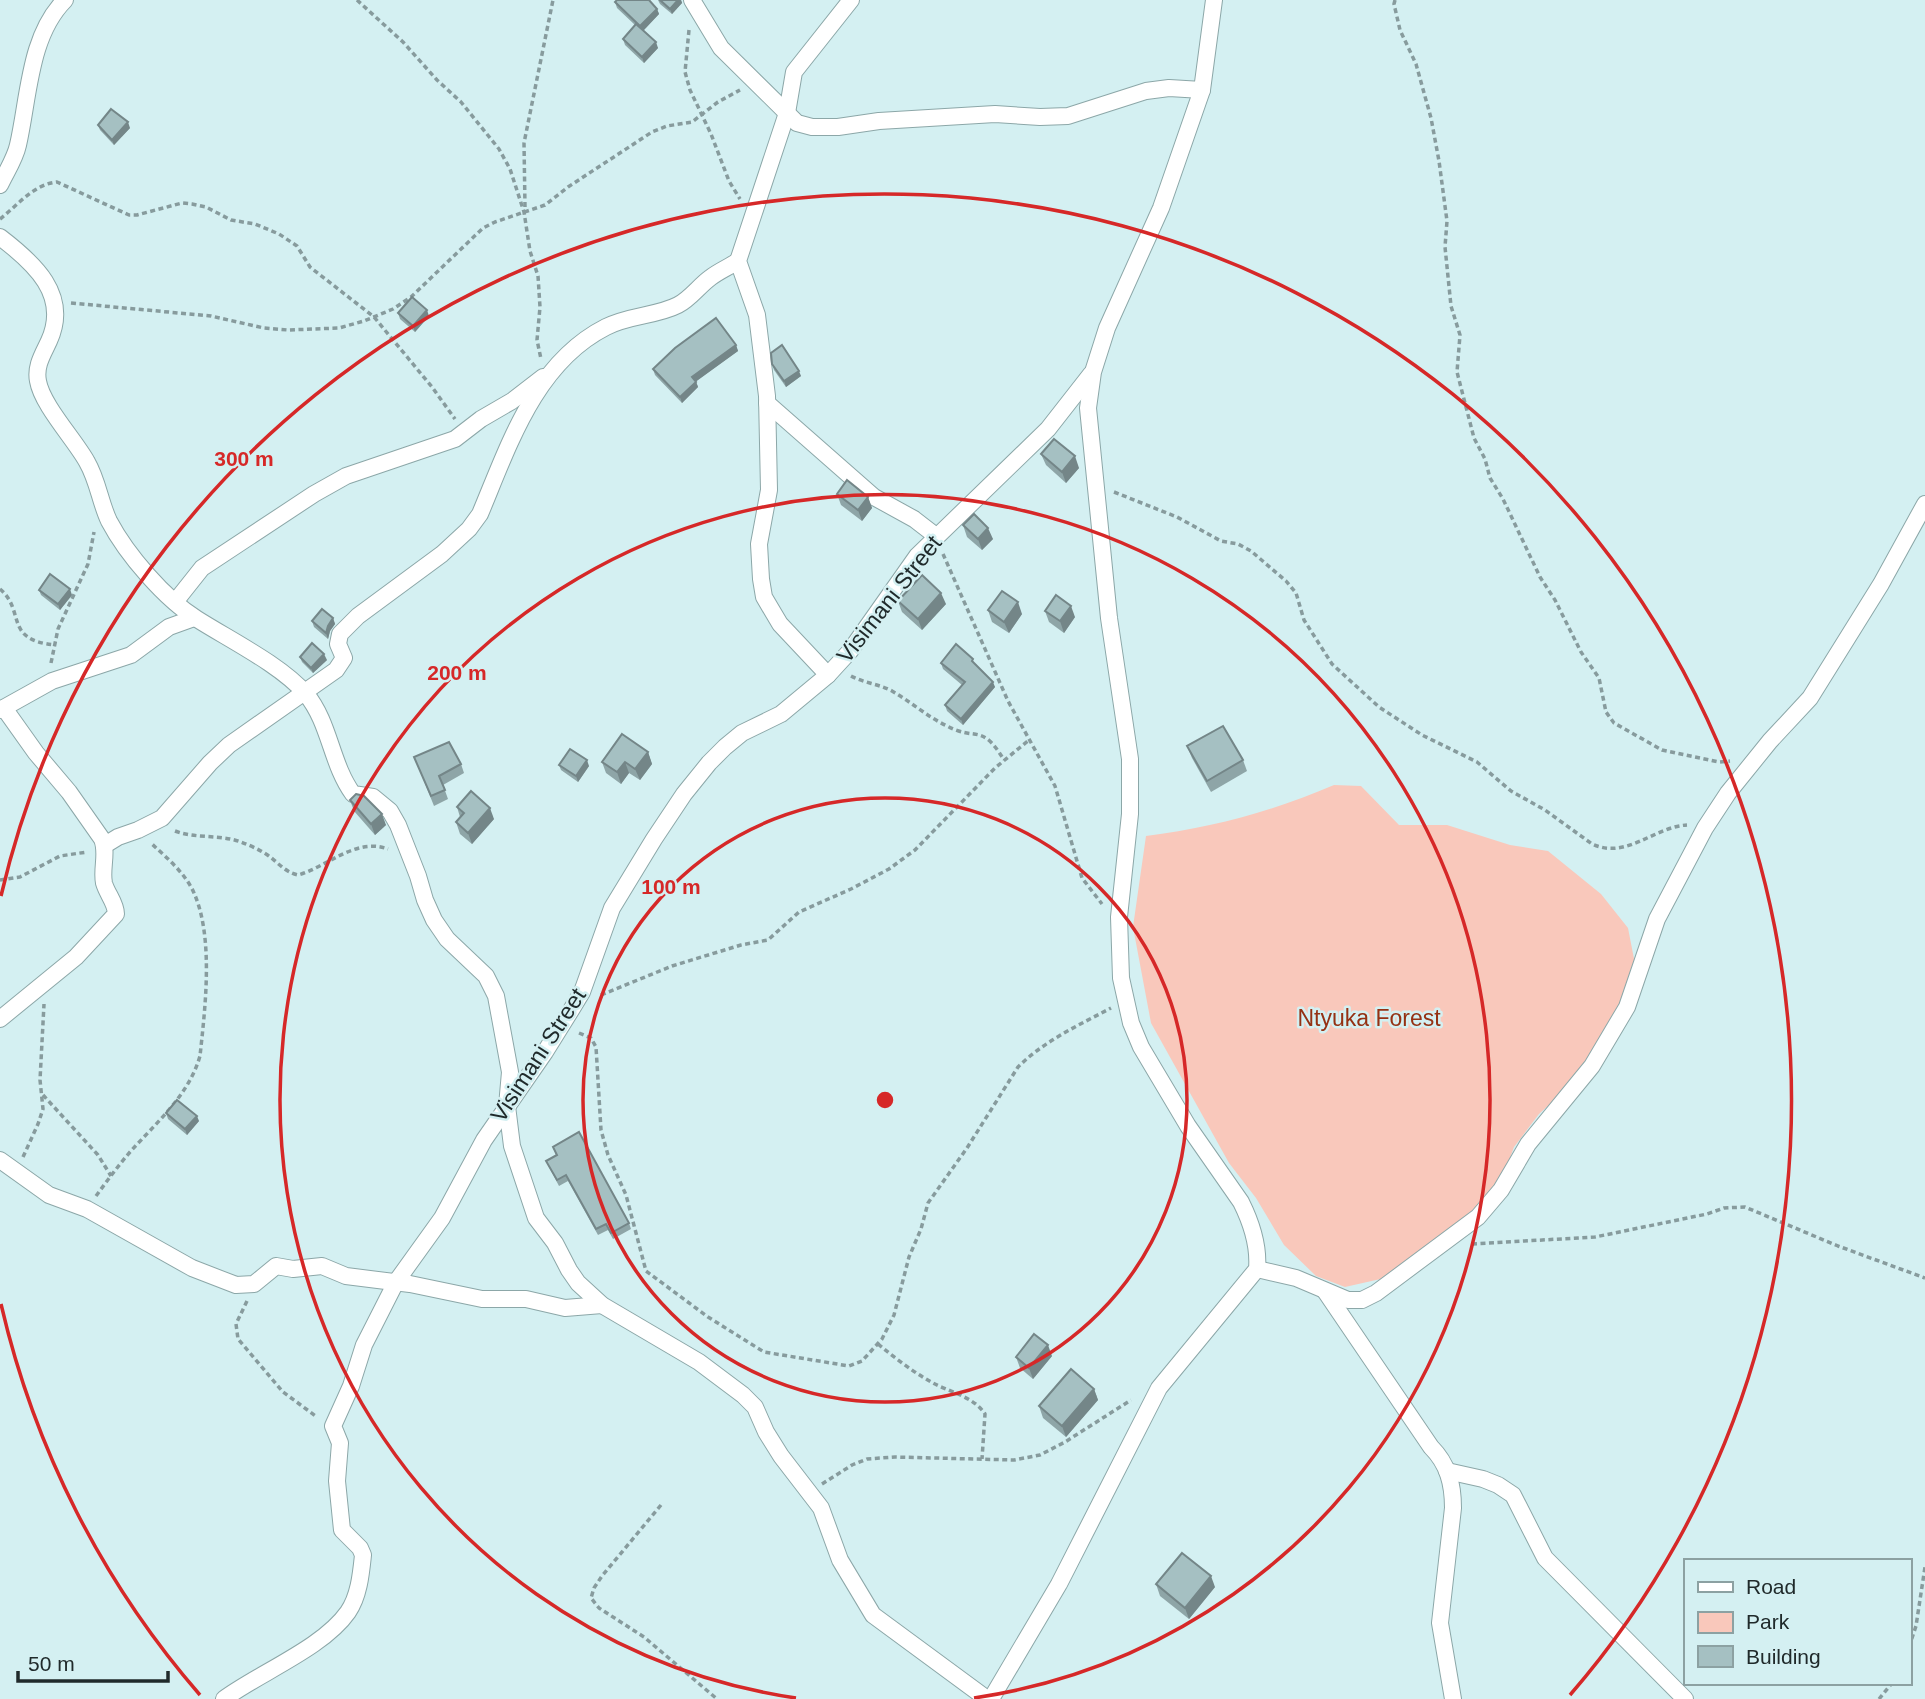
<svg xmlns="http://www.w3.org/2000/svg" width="1925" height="1699" viewBox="0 0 1925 1699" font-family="Helvetica,sans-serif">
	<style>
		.green { fill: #f9c8bb }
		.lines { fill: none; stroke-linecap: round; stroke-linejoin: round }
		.street-casing { stroke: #8ca7a8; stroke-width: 18 }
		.path { stroke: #879b9d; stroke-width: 3.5; stroke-dasharray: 5 3.5; stroke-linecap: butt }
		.street { stroke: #fff; stroke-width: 16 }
		.wall { fill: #8ea5a7 }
		.shaded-wall { fill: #748688 }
		.building { fill: #a5c0c2; stroke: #748688; stroke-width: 2 }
		.ring { fill: none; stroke: #d62828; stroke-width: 3.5 }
		.labels { text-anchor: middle; stroke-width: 5; stroke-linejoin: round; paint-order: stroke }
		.street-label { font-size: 23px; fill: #202a2b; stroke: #d4f0f2 }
		.park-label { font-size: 23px; fill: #953113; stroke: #d4f0f2 }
		.centre { fill: #d62828; stroke: #d4f0f2; stroke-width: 3.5 }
		.ring-label { font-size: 21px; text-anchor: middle; font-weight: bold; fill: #d62828; stroke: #d4f0f2; stroke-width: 5; stroke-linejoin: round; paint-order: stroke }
	</style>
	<rect width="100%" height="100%" fill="#d4f0f2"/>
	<path class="green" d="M1334,785L1361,786L1399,825H1447L1510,845L1548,851L1601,894L1628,928L1636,969L1622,1005L1578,1078L1539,1114L1514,1147L1501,1182L1470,1213L1385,1278L1345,1287L1316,1276L1284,1245L1256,1198L1229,1163L1151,1023L1133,927L1146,836C1211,828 1274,811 1334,785Z"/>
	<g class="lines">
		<g class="street-casing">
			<g id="street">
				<path d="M692,0L721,48L797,123L812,127H838L879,121L995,114L1040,117L1068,116L1146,91L1169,88L1202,90"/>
				<path d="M0,185C6,172 15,159 18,145C29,97 29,36 65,0"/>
				<path d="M0,237C34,263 70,295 49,341C43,354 35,366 38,381C42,405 75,440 87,462C98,481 100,502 109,521C127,555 165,599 197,619C230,640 281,665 306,694C330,723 331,764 353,794L373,797L390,811L398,825L418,876L425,900L434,920L447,939L486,976L496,996L510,1072L507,1106L512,1146L536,1218L555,1243L569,1270L578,1283L602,1305L699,1362L743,1395L755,1407L766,1432L781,1456L821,1508L840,1560L873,1615L987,1699"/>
				<path d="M767,403L874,497L914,519L936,536"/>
				<path d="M175,602L202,568L314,494L346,476L455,439L481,419L512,401L543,377"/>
				<path d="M828,675L780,624L764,597L761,579L759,544L769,490L767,396L757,315L738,261L787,113L794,72L851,0"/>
				<path d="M0,710L52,681L131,655L169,627L194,618"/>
				<path d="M105,845L118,837L138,830L162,818L210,763L229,745L336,670L344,658L338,644L340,634L358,616L442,554L469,529L480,514C509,445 535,363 606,327C629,315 657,316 678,305C690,299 699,286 710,278C719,271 729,267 738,261"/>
				<path d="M0,1019L76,957L116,914C116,903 107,894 104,883C101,869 108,853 102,839L69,792L36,753L4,708"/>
				<path d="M0,1160L49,1195L87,1209L192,1268L236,1285L254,1284L276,1266L293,1269L322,1266L346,1276L410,1284L482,1299H526L565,1308L602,1305"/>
				<path d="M1257,1269L1296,1278L1348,1300H1362L1376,1293L1478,1217L1501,1190L1528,1144L1592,1066L1627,1007L1657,919L1705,828L1728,793L1770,741L1810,698L1881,584L1925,504"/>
				<path d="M1325,1291L1431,1447C1448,1464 1453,1484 1453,1508L1440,1623L1453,1699"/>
				<path d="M1447,1471L1483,1479L1498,1485L1513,1495L1545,1558L1685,1699"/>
				<path d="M224,1699C259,1673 323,1648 348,1612C359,1596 361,1574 363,1555L360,1548L342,1530L337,1481L340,1443L333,1426L351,1386L364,1345L396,1282L442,1218L484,1140L545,1052L573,1007L582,992L612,908L654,839L684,794L709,763L725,747L742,733L781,714L828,675L850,651L917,556L1048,429L1091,374"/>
				<path d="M991,1699L1059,1584L1159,1388L1257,1269C1259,1246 1251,1222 1241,1202L1188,1126L1141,1047L1131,1023L1121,978L1119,917L1130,814V759L1109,618L1088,408L1093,372L1107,328L1161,208L1202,90L1214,0"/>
			</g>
		</g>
		<g class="path">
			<path d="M357,0L403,42L437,80L461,102L499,149L510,169L524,212L530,251L538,276L540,307L537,340L541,359"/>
			<path d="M1395,0L1394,4L1400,30L1416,64L1431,118L1439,161L1447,221L1445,247L1451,306L1460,335L1457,372L1474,438L1485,459L1490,478L1503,499L1540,577L1555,600L1581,652L1599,678L1606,712L1614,723L1662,750L1719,762L1730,761"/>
			<path d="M689,30L685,72L690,90L711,134L729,181L740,199"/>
			<path d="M525,207L524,143L553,0"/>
			<path d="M0,219C18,205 34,184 57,182L129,215H137L182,203L192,204L206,207L231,220L255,224L279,234L297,246L310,267L374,317L432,387L455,419"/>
			<path d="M71,303L211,316L264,328L288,330L339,328L364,321L393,309L411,297L483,228L495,222L545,205L568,187L652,132L667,126L692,122L718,102L740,90"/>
			<path d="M1114,492L1177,517L1221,541L1238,544L1251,551L1286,581L1296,593L1304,620L1332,664L1379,707L1422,735L1477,762L1511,791L1545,810L1592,844C1627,860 1653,827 1687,825"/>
			<path d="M943,554L1008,701L1055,786L1082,878L1102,904"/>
			<path d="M0,589C26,611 3,640 55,645"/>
			<path d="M51,663L58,629L88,564L94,532"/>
			<path d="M851,676C864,683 879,684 892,691C911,702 928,717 947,726C977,742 981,722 1004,760"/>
			<path d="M175,831C196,839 219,834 241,842C249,845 258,849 266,854C277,861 284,872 298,875C327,867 356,837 388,849"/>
			<path d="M0,880L20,877L60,856L87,852"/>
			<path d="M601,995L672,966L741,945L768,940L799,912L851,889L889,869L915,850L995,768L1029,740"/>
			<path d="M579,1033L591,1038L596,1047L601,1130L608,1155L626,1195L646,1271L708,1317L764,1352L849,1366L862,1361L882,1339L894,1315L909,1257L921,1229L928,1203L967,1148L1018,1067C1044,1041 1079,1025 1111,1008"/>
			<path d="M43,1095L98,1155L111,1176"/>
			<path d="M23,1157L38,1124L43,1109L40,1080L44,1004"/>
			<path d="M96,1196C107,1181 118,1166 130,1152C156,1123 189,1095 200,1056C205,1009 214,938 194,893C186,874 167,858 152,844"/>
			<path d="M1472,1244L1595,1237L1707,1214L1724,1208L1745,1207L1838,1246L1925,1278"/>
			<path d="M247,1301L236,1324L238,1339L283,1392L317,1417"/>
			<path d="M878,1344C895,1358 913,1372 933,1383C950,1392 974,1397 985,1414L982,1459"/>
			<path d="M822,1484L852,1465L867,1459L895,1457L1014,1460L1040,1455L1065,1442L1131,1400"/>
			<path d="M661,1505L602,1576L594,1588L591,1598L599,1608L644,1637L717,1699"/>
			<path d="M1909,1647L1916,1626L1925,1567"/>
			<path d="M1879,1699L1892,1683"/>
		</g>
		<use href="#street" class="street"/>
	</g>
	<g class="wall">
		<path d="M658,0H681L682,3L672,14L660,4Z"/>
		<path d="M615,2L657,9L659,14L643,31L658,48L644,63L625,45L623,39L635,25L617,8Z"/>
		<path d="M98,125L130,128L114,145L100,130Z"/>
		<path d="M398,313L429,316L415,332L400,319Z"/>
		<path d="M736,345L738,351L696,381L698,387L682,403L655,375L653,369Z"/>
		<path d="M772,364L801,376L786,387L774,370Z"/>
		<path d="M1041,454L1079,468L1066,483L1046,465Z"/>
		<path d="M837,494L868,497L872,508L862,521L841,505Z"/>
		<path d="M963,525L993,539L982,550L967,537Z"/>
		<path d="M39,590L72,595L60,610L41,595Z"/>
		<path d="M898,601L946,604L922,630L902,612Z"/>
		<path d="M988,610L1022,614L1009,633L992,622Z"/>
		<path d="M1045,611L1075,617L1064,633L1049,622Z"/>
		<path d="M333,618L335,624L330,631L328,639L314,627L312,621Z"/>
		<path d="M300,657L327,660L313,673L302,662Z"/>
		<path d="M941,663L975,664L995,687L963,725L947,711L945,705L962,685L943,669Z"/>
		<path d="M1187,746L1243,760L1247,771L1211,792L1192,758Z"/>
		<path d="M648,752L652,764L640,780L629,773L621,784L606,773L602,762Z"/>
		<path d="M461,764L464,773L443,785L448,799L434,806L418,766Z"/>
		<path d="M559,765L589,766L578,782L561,770Z"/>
		<path d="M350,800L386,825L375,835L354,811Z"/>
		<path d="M457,807L494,819L472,844L460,834L456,822L460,817Z"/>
		<path d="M166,1113L199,1121L187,1135L168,1119Z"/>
		<path d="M553,1147L629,1223L631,1229L613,1239L608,1230L598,1235L568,1181L559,1186L549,1167L546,1161L556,1155Z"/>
		<path d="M1052,1356L1033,1379L1020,1368L1016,1357Z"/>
		<path d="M1094,1389L1098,1400L1066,1437L1043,1418L1039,1406Z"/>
		<path d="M1156,1584L1215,1587L1189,1619L1160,1596Z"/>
	</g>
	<g class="shaded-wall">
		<path d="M678,0H681L682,3L672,14L670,9Z"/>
		<path d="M657,9L659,14L642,32L640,26Z"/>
		<path d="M656,42L658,48L644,63L642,57Z"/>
		<path d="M128,122L130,128L114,145L112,140Z"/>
		<path d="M427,310L429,316L415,332L413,326Z"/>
		<path d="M736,345L738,351L694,383L692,377Z"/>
		<path d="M799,371L801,376L786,387L784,381Z"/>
		<path d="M696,382L698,387L682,403L680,397Z"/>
		<path d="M1075,456L1079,468L1066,483L1062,472Z"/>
		<path d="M868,497L872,508L862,521L858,510Z"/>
		<path d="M988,528L993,539L982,550L978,539Z"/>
		<path d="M70,589L72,595L60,610L58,604Z"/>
		<path d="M941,593L946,604L922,630L918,619Z"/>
		<path d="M1018,602L1022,614L1009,633L1004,622Z"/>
		<path d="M1071,606L1075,617L1064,633L1060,621Z"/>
		<path d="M333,618L335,624L330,631L328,639L326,633L328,626Z"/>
		<path d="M324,654L327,660L313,673L311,668Z"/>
		<path d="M993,682L995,687L963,725L961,719Z"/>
		<path d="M648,752L652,764L640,780L635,769Z"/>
		<path d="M587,760L589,766L578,782L576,776Z"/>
		<path d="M625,762L629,773L621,784L617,772Z"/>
		<path d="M490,808L494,819L472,844L468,833Z"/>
		<path d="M382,814L386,825L375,835L371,824Z"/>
		<path d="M197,1116L199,1121L187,1135L185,1129Z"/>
		<path d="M1048,1345L1052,1356L1033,1379L1029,1368Z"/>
		<path d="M1094,1389L1098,1400L1066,1437L1062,1426Z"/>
		<path d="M1211,1576L1215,1587L1189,1619L1185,1608Z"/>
	</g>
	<g class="building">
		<path d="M617,0H649L657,9L640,26L615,2Z"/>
		<path d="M660,0H678L670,9Z"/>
		<path d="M636,24L656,42L642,57L623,39Z"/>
		<path d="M111,109L128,122L112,140L98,125Z"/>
		<path d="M412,297L427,310L413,326L398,313Z"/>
		<path d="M716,318L736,345L692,377L696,382L680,397L653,369L675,348Z"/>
		<path d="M782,345L799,371L784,381L772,364L771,353Z"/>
		<path d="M1054,439L1075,456L1062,472L1041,454Z"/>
		<path d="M847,480L868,497L858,510L837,494Z"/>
		<path d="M974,514L988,528L978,539L963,525Z"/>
		<path d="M50,574L70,589L58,604L39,590Z"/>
		<path d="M922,575L941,593L918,619L898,601Z"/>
		<path d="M1002,591L1018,602L1004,622L988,610Z"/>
		<path d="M1056,595L1071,606L1060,621L1045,611Z"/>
		<path d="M322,609L333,618L328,626L326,633L312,621Z"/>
		<path d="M312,643L324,654L311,668L300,657Z"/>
		<path d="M956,644L973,659L972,661L993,682L961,719L945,705L965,682L941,663Z"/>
		<path d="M1223,726L1243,760L1207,781L1187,746Z"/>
		<path d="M622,734L648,752L635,769L625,762L617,772L602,762Z"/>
		<path d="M449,742L461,764L439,776L445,790L431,796L414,757Z"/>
		<path d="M570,749L587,760L576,776L559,765Z"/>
		<path d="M471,791L490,808L468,833L456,822L464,813L457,807Z"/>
		<path d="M356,794L364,796L382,814L371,824L350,800Z"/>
		<path d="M177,1100L197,1116L185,1129L166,1113Z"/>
		<path d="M579,1132L629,1223L611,1233L606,1224L596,1229L566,1175L557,1180L546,1161L557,1155L553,1147Z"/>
		<path d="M1034,1334L1048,1345L1029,1368L1016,1357Z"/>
		<path d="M1071,1369L1094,1389L1062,1426L1039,1406Z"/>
		<path d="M1182,1553L1211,1576L1185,1608L1156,1584Z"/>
	</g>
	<g class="ring">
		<circle cx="885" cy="1100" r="302"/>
		<path d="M796 1698A605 605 0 1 1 974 1698"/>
		<path d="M200 1695A907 907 0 0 1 1 1304M1 896A907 907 0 1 1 1570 1695"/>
	</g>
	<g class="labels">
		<g class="street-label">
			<text transform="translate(889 599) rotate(-52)" y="8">Visimani Street</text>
			<text transform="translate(538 1055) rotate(-57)" y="8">Visimani Street</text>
		</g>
		<g class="park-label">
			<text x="1369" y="1026">Ntyuka Forest</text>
		</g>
	</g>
	<circle cx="885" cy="1100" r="10" class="centre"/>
	<g class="ring-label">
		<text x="244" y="466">300 m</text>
		<text x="457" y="680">200 m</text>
		<text x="671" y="894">100 m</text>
	</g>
	<rect x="1684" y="1559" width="228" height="126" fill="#d4f0f2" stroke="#8ca1a2" stroke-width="2"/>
	<rect x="1698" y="1582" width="35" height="10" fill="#ffffff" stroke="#8ca1a2" stroke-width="2"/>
	<text x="1746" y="1594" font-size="21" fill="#202a2b">Road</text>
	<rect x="1698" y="1612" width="35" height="21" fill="#f9c8bb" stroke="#8ca1a2" stroke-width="2"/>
	<text x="1746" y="1629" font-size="21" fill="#202a2b">Park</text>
	<rect x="1698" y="1646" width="35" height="21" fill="#a5c0c2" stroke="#8ca1a2" stroke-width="2"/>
	<text x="1746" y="1664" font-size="21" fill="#202a2b">Building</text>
	<path d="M18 1671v10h150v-10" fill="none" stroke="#202a2b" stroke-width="3.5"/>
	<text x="28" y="1671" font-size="21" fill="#202a2b" stroke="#d4f0f2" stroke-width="5" paint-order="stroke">50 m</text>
</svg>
